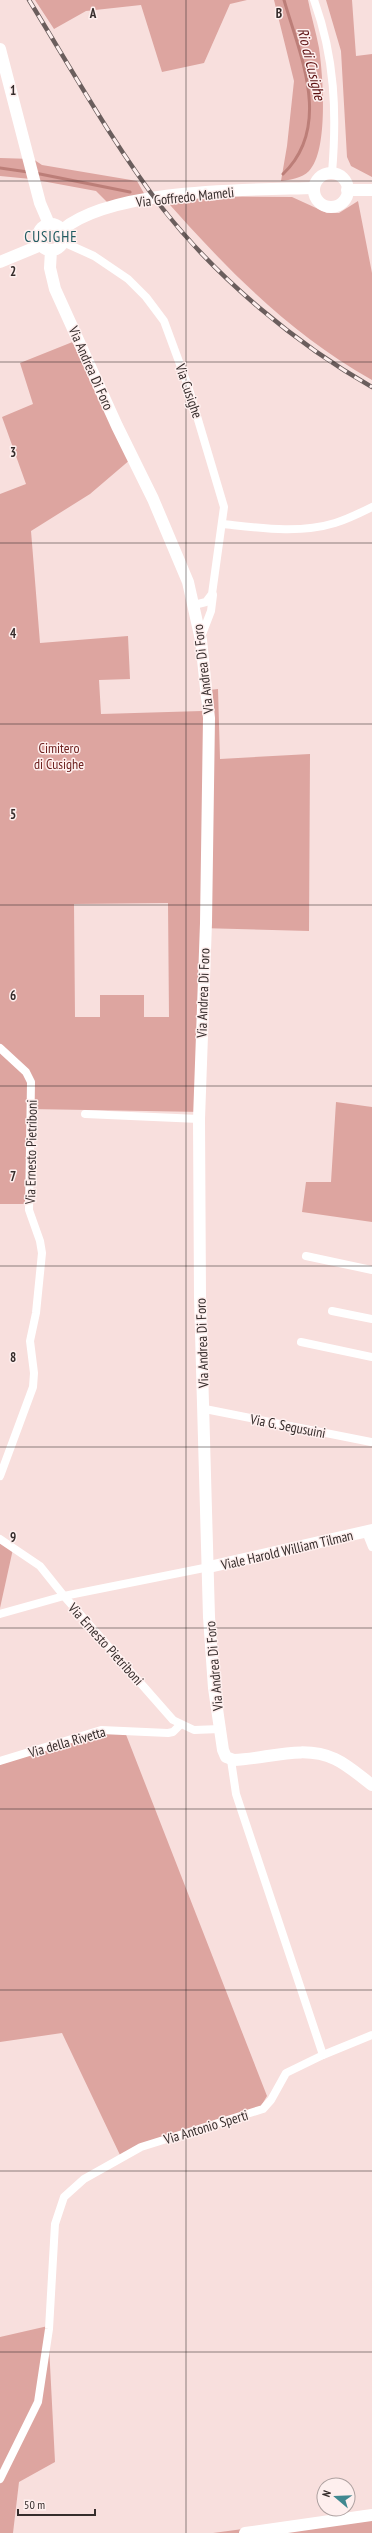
<svg xmlns="http://www.w3.org/2000/svg" width="372" height="2533" viewBox="0 0 372 2533" font-family="'PT Sans Narrow',sans-serif">
	<style>
		.green { fill: #dda5a0; fill-rule: evenodd }
		.lines { fill: none; stroke-linecap: round; stroke-linejoin: round }
		.stream { stroke: #bc7e78; stroke-width: 3 }
		.street { stroke: #fff; stroke-width: 8 }
		.secondary { stroke: #fff; stroke-width: 12 }
		.rail-casing { stroke: #6b5e5d; stroke-width: 4.5 }
		.rail { stroke: #feefee; stroke-width: 3; stroke-dasharray: 9; stroke-linecap: butt }
		.grid { fill: none; stroke: #352c2b; stroke-width: 1; stroke-opacity: 0.55 }
		.labels { text-anchor: middle; stroke-width: 3; stroke-linejoin: round; paint-order: stroke }
		.street-label { font-size: 14px; fill: #352c2b; stroke: #feefee }
		.park-label { font-size: 14px; fill: #6f2321; stroke: #feefee }
		.water-label { font-size: 15px; font-style: italic; fill: #5c1011; stroke: #feefee }
		.neighbourhood-label { font-size: 15px; letter-spacing: 1px; fill: #215b61; stroke: #feefee }
		.grid-label { font-size: 13px; text-anchor: middle; font-weight: bold; fill: #352c2b; stroke: #feefee; stroke-width: 3; stroke-linejoin: round; paint-order: stroke }
	</style>
	<rect width="100%" height="100%" fill="#f8dfdd"/>
	<g class="green">
		<path d="M35,0H247L230,4L204,63L162,72L141,5L86,11L54,29Z"/>
		<path d="M274,0H308C311,16 316,32 319,48C323,75 329,151 309,171C302,178 290,180 281,181L287,146L294,81Z"/>
		<path d="M326,0H352L356,56L372,54V177L351,166L347,157L341,51Z"/>
		<path d="M0,158L33,159L42,165L137,181L150,204L115,210L96,191L31,179L0,176Z"/>
		<path d="M162,196L292,197L327,213H339L358,201L372,273V380C288,333 225,267 162,196Z"/>
		<path d="M80,339L131,459L90,494L31,531L40,643L128,636L130,679L99,680L101,714L202,711L201,691L218,689L220,759L310,754L309,931L200,928L203,1112L30,1109L27,1204H0V494L26,484L2,417L33,404L20,363ZM168,903L169,1017H144V995H100V1017H75L74,904Z"/>
		<path d="M336,1102L372,1107V1222L302,1212L306,1182H331Z"/>
		<path d="M0,1538L13,1549L0,1608Z"/>
		<path d="M107,1731L125,1732L267,2096L261,2106L120,2155L62,2033L0,2042V1764Z"/>
		<path d="M48,2326L55,2462L19,2482L13,2533H0V2337Z"/>
		<path d="M372,2512V2533H213Z"/>
	</g>
	<g class="lines">
		<g class="stream">
			<path d="M0,168L28,172"/>
			<path d="M35,173L130,192"/>
			<path d="M283,174C333,126 300,55 284,0"/>
		</g>
		<g class="street">
			<path d="M314,0C335,58 337,113 332,173"/>
			<path d="M63,242L94,256L128,279L146,297L164,321L188,386L224,507L212,594L206,602L194,605"/>
			<path d="M223,524C260,528 299,534 335,523C348,519 360,513 372,507"/>
			<path d="M201,637L211,611L213,595"/>
			<path d="M0,1048L26,1072L31,1082L29,1210L40,1241L42,1253L36,1313L30,1341L34,1373L33,1387L0,1476"/>
			<path d="M85,1114L199,1119"/>
			<path d="M306,1256L372,1270"/>
			<path d="M332,1311L372,1319"/>
			<path d="M301,1342L372,1357"/>
			<path d="M205,1409L371,1442"/>
			<path d="M366,1532L372,1547"/>
			<path d="M0,1539L40,1566L64,1596L173,1720L194,1730L220,1729"/>
			<path d="M0,1614L64,1596L209,1567"/>
			<path d="M0,1761L101,1730L168,1733L173,1732L180,1725"/>
			<path d="M323,2055L372,2035"/>
			<path d="M0,2479L38,2402L49,2329L55,2224L64,2197L84,2179L141,2147L263,2109L271,2100L286,2073L323,2055L236,1794L231,1760"/>
		</g>
		<g class="secondary">
			<path d="M0,49L40,203L49,224"/>
			<circle cx="331" cy="190" r="17"/>
			<path d="M347,190H372"/>
			<circle cx="51" cy="237" r="13"/>
			<path d="M62,230C112,188 249,190 314,188"/>
			<path d="M51,250L50,268L55,289L117,426L153,499L188,582L201,640L209,718L206,923L199,1119L200,1297L209,1617L214,1688L223,1750L226,1757L234,1760C267,1759 303,1744 335,1759C348,1765 360,1776 372,1785"/>
			<path d="M0,262L41,245"/>
			<path d="M209,1567L372,1530"/>
			<path d="M245,2533L372,2515"/>
		</g>
		<g class="rail-casing">
			<path id="rail" d="M29,0C72,70 113,144 163,209C217,278 296,344 372,387"/>
		</g>
		<use href="#rail" class="rail"/>
	</g>
	<path class="grid" d="M186,0V2533M0,181H372M0,362H372M0,543H372M0,724H372M0,905H372M0,1086H372M0,1266H372M0,1447H372M0,1628H372M0,1809H372M0,1990H372M0,2171H372M0,2352H372"/>
	<g class="labels">
		<g class="street-label">
			<text transform="translate(185 197) rotate(-6)" y="5">Via Goffredo Mameli</text>
			<text transform="translate(91 368) rotate(66)" y="5">Via Andrea Di Foro</text>
			<text transform="translate(189 391) rotate(71)" y="5">Via Cusighe</text>
			<text transform="translate(203 669) rotate(-97)" y="5">Via Andrea Di Foro</text>
			<text transform="translate(203 993) rotate(-88)" y="5">Via Andrea Di Foro</text>
			<text transform="translate(31 1152) rotate(-89)" y="5">Via Ernesto Pietriboni</text>
			<text transform="translate(202 1343) rotate(-92)" y="5">Via Andrea Di Foro</text>
			<text transform="translate(288 1426) rotate(11)" y="5">Via G. Segusuini</text>
			<text transform="translate(287 1550) rotate(-13)" y="5">Viale Harold William Tilman</text>
			<text transform="translate(106 1644) rotate(48)" y="5">Via Ernesto Pietriboni</text>
			<text transform="translate(214 1666) rotate(-95)" y="5">Via Andrea Di Foro</text>
			<text transform="translate(67 1742) rotate(-16)" y="5">Via della Rivetta</text>
			<text transform="translate(206 2127) rotate(-17)" y="5">Via Antonio Sperti</text>
		</g>
		<g class="park-label">
			<text x="59" y="753">Cimitero<tspan x="59" dy="16">di Cusighe</tspan></text>
		</g>
		<g class="water-label">
			<text transform="translate(311 64) rotate(76)" y="5">Rio di Cusighe</text>
		</g>
		<g class="neighbourhood-label">
			<text x="51" y="242">CUSIGHE</text>
		</g>
	</g>
	<g class="grid-label">
		<text x="93" y="18">A</text>
		<text x="279" y="18">B</text>
		<text x="13" y="95">1</text>
		<text x="13" y="276">2</text>
		<text x="13" y="457">3</text>
		<text x="13" y="638">4</text>
		<text x="13" y="819">5</text>
		<text x="13" y="1000">6</text>
		<text x="13" y="1181">7</text>
		<text x="13" y="1362">8</text>
		<text x="13" y="1542">9</text>
	</g>
	<g transform="translate(336 2497) rotate(289)"><circle r="19" fill="#feefee" stroke="#aea1a0"/>
	<path d="M0-3L7 15L0 10L-7 15Z" fill="#418890"/>
	<text y="-6" font-size="11" font-weight="bold" text-anchor="middle" fill="#352c2b">N</text>
	</g>
	<path d="M18 2509v6h77v-6" fill="none" stroke="#352c2b" stroke-width="2"/>
	<text x="24" y="2509" font-size="12" fill="#352c2b" stroke="#feefee" stroke-width="3" paint-order="stroke">50 m</text>
</svg>
